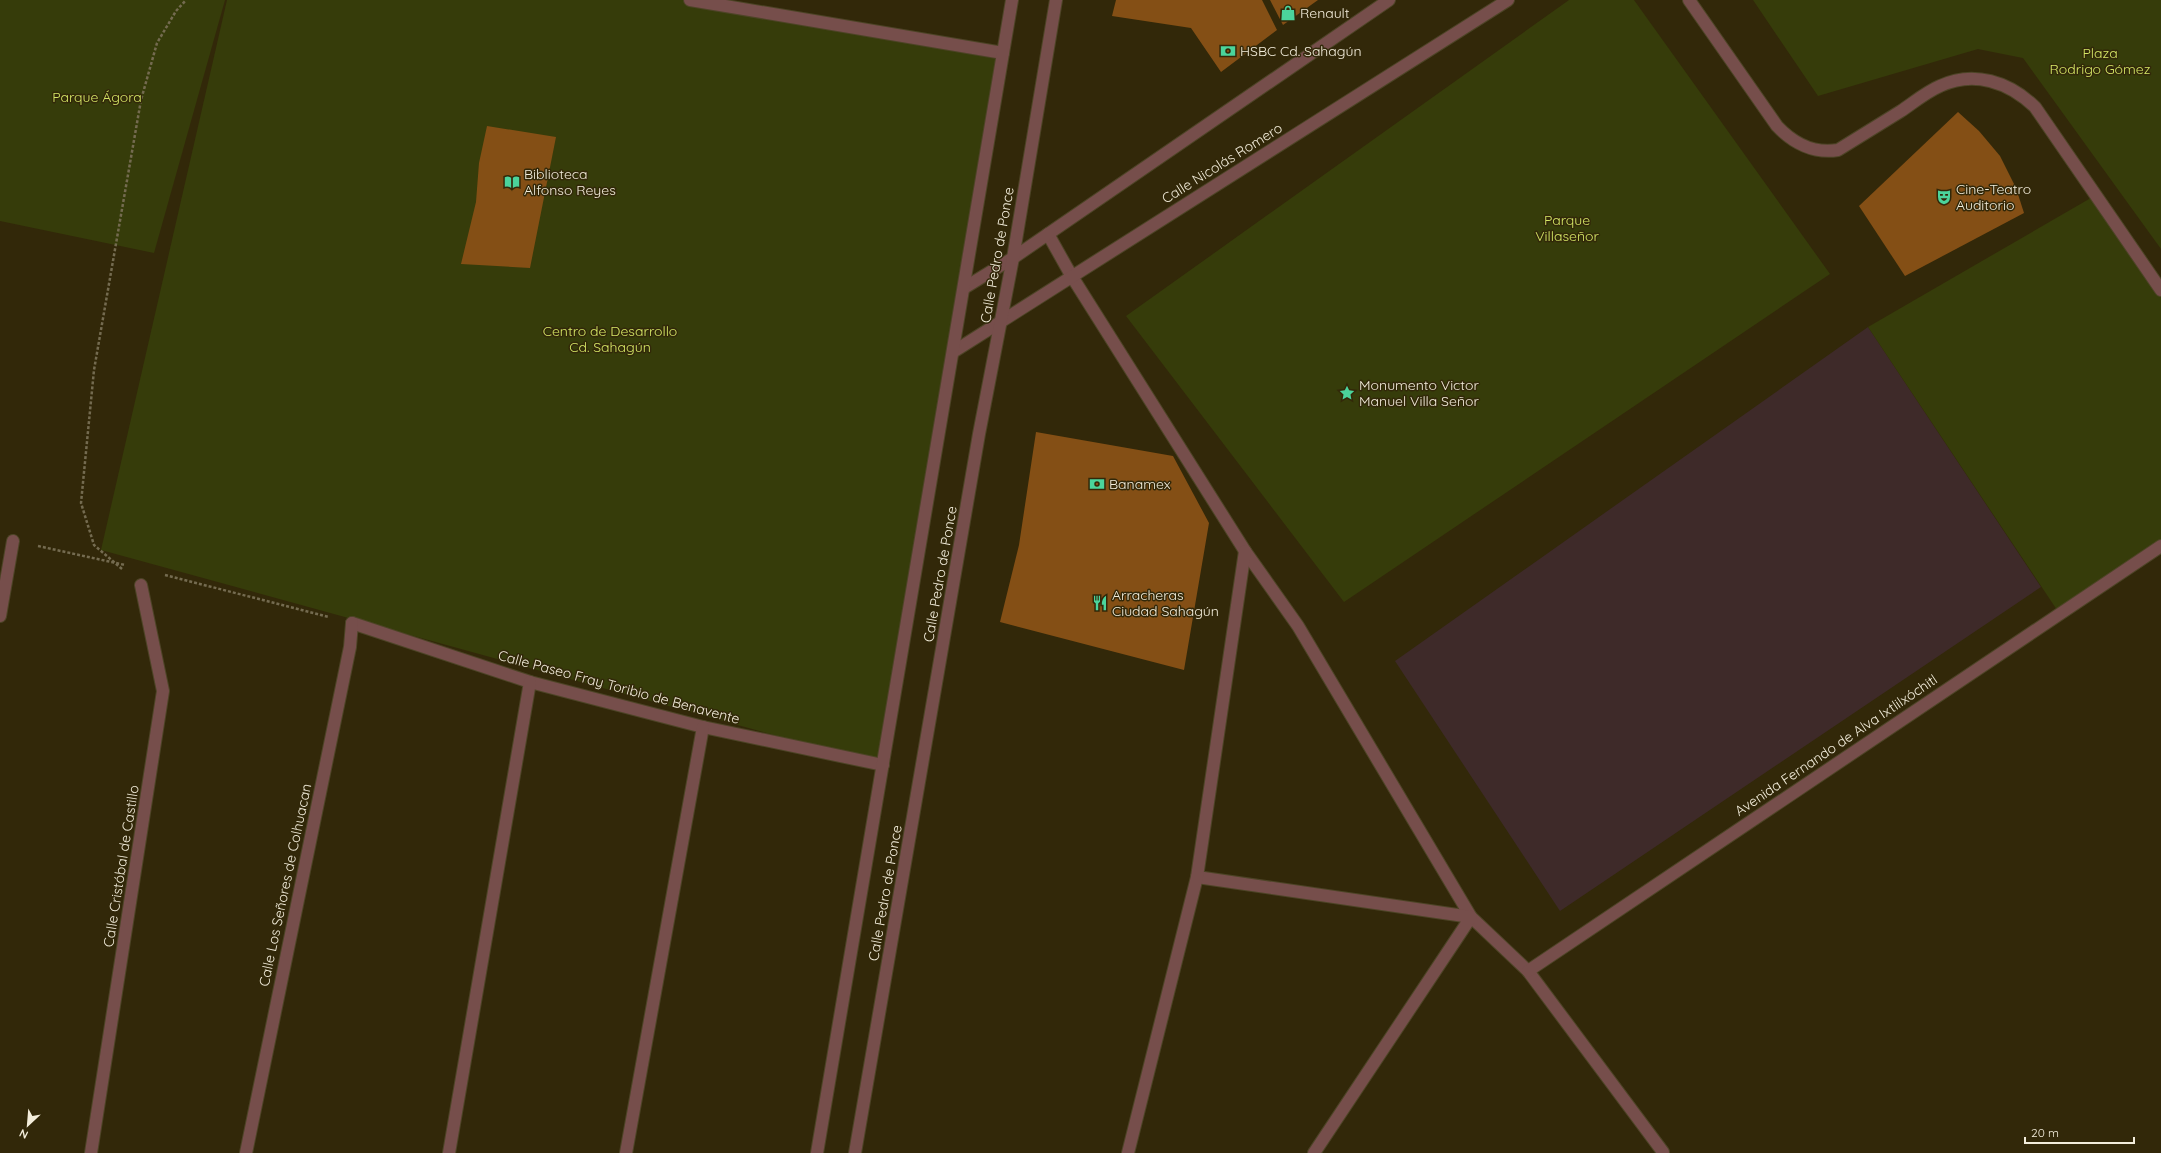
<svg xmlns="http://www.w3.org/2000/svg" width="2161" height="1153" viewBox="0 0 2161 1153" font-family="Quicksand,sans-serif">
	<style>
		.education { fill: #3e2a29 }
		.green { fill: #363c0a }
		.building { fill: #844f15 }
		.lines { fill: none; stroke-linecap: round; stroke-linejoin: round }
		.service-casing { stroke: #4d4426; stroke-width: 14 }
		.pedestrian-casing { stroke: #4d4426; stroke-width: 14 }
		.minor-casing { stroke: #4d4426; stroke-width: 14 }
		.tertiary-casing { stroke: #4d4426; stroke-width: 14 }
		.path { stroke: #746b50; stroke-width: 2.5; stroke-dasharray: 3 2; stroke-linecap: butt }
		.service { stroke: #764e4b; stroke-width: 12 }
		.pedestrian { stroke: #764e4b; stroke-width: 12 }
		.minor { stroke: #764e4b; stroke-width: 12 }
		.tertiary { stroke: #764e4b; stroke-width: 12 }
		.labels { text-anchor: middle; stroke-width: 3; stroke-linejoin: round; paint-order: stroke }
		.poi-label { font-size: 14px; fill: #f3eddb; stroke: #322809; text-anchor: start }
		.park-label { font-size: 14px; fill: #d5e766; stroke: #322809 }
		.street-label { font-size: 14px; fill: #f3eddb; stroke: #322809 }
	</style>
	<rect width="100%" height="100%" fill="#322809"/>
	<path class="education" d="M1868,327L2041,587L1560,911L1395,661Z"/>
	<g class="green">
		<path d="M0,0H225L154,253L0,221Z"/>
		<path d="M227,0H684L1002,60L883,765L101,550Z"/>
		<path d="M1569,0H1634L1830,274L1344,602L1126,316Z"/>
		<path d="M1753,0H2161V249L2023,58L1978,49L1818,96Z"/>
		<path d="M2096,195L2161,287V546L2059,613L1868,327Z"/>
	</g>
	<g class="building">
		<path d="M1116,0H1262L1277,30L1221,72L1191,28L1112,16Z"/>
		<path d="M1270,0H1318L1283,25Z"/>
		<path d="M1958,112L1979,131L2000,156L2016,188L2024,213L1905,276L1859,206Z"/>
		<path d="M487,126L556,137L530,268L461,264L476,202L479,163Z"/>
		<path d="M1036,432L1173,456L1209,523L1184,670L1000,622L1019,545Z"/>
	</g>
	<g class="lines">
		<g class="service-casing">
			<g id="service">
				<path d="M1048,234L1071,275L1245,551L1298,626L1471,917L1528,971L1663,1152"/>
				<path d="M1197,877L1471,917L1314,1153"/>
				<path d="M1128,1153L1197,877L1245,551"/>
			</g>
		</g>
		<g class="pedestrian-casing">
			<g id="pedestrian">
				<path d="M690,0L1003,53"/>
				<path d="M352,623L530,682L703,727L883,765"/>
			</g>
		</g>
		<g class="minor-casing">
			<g id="minor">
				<path d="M1689,0L1777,126C1793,143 1814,154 1838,150C1859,137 1880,124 1901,111C1913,103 1926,92 1940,86C1974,70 2009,82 2035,107L2161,290"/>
				<path d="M964,288L1013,258L1389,0"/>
				<path d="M953,352L1508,0"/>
				<path d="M0,616L13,541"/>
				<path d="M1528,971L2161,546"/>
				<path d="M91,1153L163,691L141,585"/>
				<path d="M246,1153L350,647L352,623"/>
				<path d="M449,1153L530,682"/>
				<path d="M626,1153L703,727"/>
			</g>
		</g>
		<g class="tertiary-casing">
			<g id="tertiary">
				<path d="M817,1153L1012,0"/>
				<path d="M855,1153L979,434L1013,258L1056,0"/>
			</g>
		</g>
		<g class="path">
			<path d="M38,546L125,565"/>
			<path d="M122,569L94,545L81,503L94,370L141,100L157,43L176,11L186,0"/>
			<path d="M165,575L329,617"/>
		</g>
		<use href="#service" class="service"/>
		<use href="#pedestrian" class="pedestrian"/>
		<use href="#minor" class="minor"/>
		<use href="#tertiary" class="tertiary"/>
	</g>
	<defs>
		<g id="shop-bare" transform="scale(1.2)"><path d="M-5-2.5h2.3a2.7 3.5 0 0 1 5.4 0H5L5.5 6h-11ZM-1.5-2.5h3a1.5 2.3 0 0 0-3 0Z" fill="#4bd49b" stroke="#322809" stroke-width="2.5" paint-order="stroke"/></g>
		<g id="bank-bare" transform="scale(1.2)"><path d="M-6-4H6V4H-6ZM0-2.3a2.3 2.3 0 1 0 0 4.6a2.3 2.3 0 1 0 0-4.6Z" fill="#4bd49b" stroke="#322809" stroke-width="2.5" paint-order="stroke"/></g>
		<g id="library-bare" transform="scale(1.2)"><path d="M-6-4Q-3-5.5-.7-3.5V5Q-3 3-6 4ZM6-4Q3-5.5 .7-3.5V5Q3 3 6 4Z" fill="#4bd49b" stroke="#322809" stroke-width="2.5" paint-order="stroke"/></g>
		<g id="theatre-bare" transform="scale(1.2)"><path d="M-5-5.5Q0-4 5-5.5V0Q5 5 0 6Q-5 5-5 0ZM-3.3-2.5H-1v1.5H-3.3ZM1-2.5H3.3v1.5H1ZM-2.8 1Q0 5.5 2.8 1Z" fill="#4bd49b" stroke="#322809" stroke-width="2.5" paint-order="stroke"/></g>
		<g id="sight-bare" transform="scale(1.2)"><path d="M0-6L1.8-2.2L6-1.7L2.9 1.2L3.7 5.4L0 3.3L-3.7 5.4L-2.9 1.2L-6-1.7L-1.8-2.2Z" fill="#4bd49b" stroke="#322809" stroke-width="2.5" paint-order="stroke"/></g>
		<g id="restaurant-bare" transform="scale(1.2)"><path d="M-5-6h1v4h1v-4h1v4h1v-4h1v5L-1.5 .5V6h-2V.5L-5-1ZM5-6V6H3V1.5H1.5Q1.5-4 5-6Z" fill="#4bd49b" stroke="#322809" stroke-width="2.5" paint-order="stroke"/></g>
	</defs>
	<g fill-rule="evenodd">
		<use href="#shop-bare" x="1288" y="13"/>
		<use href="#bank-bare" x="1228" y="51"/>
		<use href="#library-bare" x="512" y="182"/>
		<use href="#theatre-bare" x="1944" y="197"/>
		<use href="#sight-bare" x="1347" y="393"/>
		<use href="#bank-bare" x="1097" y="484"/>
		<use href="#restaurant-bare" x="1100" y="603"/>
	</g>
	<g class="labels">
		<g class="poi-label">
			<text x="1300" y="18">Renault</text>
			<text x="1240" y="56">HSBC Cd. Sahagún</text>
			<text x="524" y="179">Biblioteca<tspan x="524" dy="16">Alfonso Reyes</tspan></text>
			<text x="1956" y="194">Cine-Teatro<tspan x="1956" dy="16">Auditorio</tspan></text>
			<text x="1359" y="390">Monumento Victor<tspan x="1359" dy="16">Manuel Villa Señor</tspan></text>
			<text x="1109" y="489">Banamex</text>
			<text x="1112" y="600">Arracheras<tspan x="1112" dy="16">Ciudad Sahagún</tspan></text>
		</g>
		<g class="park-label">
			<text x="2100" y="58">Plaza<tspan x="2100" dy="16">Rodrigo Gómez</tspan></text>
			<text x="97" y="102">Parque Ágora</text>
			<text x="1567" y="225">Parque<tspan x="1567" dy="16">Villaseñor</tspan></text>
			<text x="610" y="336">Centro de Desarrollo<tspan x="610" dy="16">Cd. Sahagún</tspan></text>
		</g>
		<g class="street-label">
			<text transform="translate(1222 163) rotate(-32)" y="5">Calle Nicolás Romero</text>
			<text transform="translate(997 255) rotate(-80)" y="5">Calle Pedro de Ponce</text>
			<text transform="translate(940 574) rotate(-80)" y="5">Calle Pedro de Ponce</text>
			<text transform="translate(619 687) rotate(15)" y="5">Calle Paseo Fray Toribio de Benavente</text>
			<text transform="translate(1836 745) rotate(-34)" y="5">Avenida Fernando de Alva Ixtlilxóchitl</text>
			<text transform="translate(121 866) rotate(-81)" y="5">Calle Cristóbal de Castillo</text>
			<text transform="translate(285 885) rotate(-78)" y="5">Calle Los Señores de Colhuacan</text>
			<text transform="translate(885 893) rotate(-80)" y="5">Calle Pedro de Ponce</text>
		</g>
	</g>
	<g transform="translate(28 1125) rotate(206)" stroke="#322809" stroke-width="3" paint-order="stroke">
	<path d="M0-3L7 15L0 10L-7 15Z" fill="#f3eddb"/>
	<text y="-6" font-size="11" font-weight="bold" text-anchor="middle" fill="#f3eddb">N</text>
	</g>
	<path d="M2025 1137v6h109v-6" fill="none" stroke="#f3eddb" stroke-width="2"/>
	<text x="2031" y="1137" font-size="12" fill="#f3eddb" stroke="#322809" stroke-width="3" paint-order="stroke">20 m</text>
</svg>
